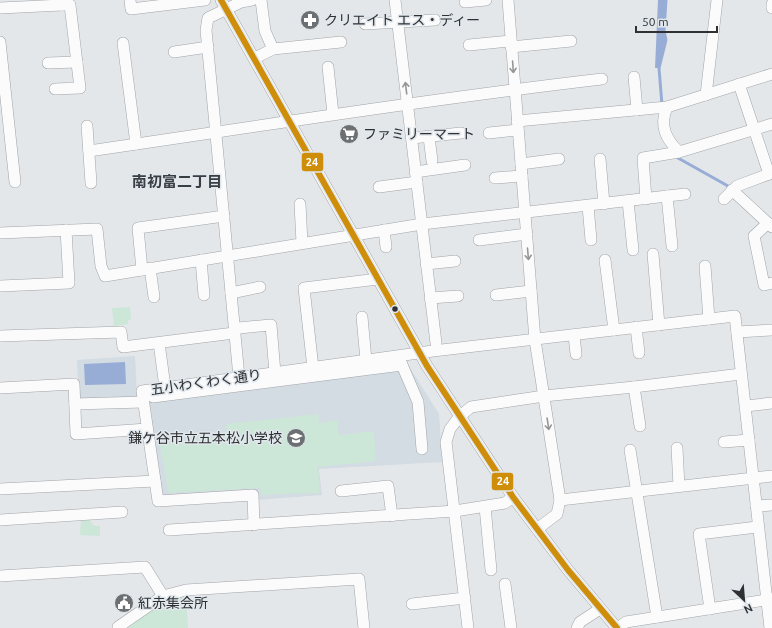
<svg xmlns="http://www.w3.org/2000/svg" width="772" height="628" viewBox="0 0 772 628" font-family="Ubuntu,'Noto Sans JP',sans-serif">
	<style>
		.built { fill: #d3dbe3 }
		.green { fill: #cce6d7 }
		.water { fill: #98add6 }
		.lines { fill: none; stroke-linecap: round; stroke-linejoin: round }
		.stream { stroke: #98add6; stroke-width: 3 }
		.minor-casing { stroke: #a2a4a6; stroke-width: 12 }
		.minor { stroke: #fbfbfc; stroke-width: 11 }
		.bus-1-casing { stroke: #e0e7ed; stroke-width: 9 }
		.bus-1 { stroke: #cf8e0a; stroke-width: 6 }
		.oneway { stroke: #949697 }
		.bus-dot { fill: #2e3032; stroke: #e0e7ed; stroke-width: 1.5 }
		.labels { text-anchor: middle; stroke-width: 3; stroke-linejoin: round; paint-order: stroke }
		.poi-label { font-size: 14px; fill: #2e3032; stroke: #e0e7ed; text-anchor: start }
		.street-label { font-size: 14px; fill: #2e3032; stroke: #e0e7ed }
		.neighbourhood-label { font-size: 15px; font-weight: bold; fill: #393e43; stroke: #e0e7ed }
		.line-badge { stroke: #e0e7ed; stroke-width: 1.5 }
		.badge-label { font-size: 11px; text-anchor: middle; font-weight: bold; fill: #fff }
	</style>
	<rect width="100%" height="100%" fill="#e3e7ea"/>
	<g class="built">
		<path d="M135,356L137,397L79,401L77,360Z"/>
		<path d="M407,363L439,414L442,462L319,469L322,495L256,500L163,498L145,395Z"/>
	</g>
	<g class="green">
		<path d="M130,307L131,320H128V324L114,326L112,308Z"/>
		<path d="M318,414L319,423L337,420L339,435L374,431L376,461L318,467L320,493L261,495L260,488L168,493L160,445L227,435L226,424Z"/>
		<path d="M90,520L94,526H100V536L80,535L81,521Z"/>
		<path d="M186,594L188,628H128L164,601Z"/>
	</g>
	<g class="water">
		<path d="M658,0H666L664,31L666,40L659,68H655Z"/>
		<path d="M125,362L126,384L85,385L84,364Z"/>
	</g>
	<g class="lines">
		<g class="stream">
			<path d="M662,105L659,68L666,40L664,31L666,0"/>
			<path d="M678,158L728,186"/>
		</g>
		<g class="minor-casing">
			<g id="minor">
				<path d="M130,0L131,9L205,0"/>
				<path d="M221,0L427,366L513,497L568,570L617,628"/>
				<path d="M261,0L265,31L273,49L341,42"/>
				<path d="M395,0L436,343"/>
				<path d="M508,0L535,340L560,500L557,514L537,529"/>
				<path d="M465,2L486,0"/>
				<path d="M772,4V8"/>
				<path d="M0,8L62,5"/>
				<path d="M365,24L435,20"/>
				<path d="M0,42L15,182"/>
				<path d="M123,43L136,144"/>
				<path d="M469,45L511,41"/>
				<path d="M511,47L571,41"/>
				<path d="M174,52L208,47"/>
				<path d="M255,58L273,49"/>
				<path d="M48,63L77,62"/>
				<path d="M328,67L333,114"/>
				<path d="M634,77L637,110"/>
				<path d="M739,84L769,174"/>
				<path d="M55,89L80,88L70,5H62V0"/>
				<path d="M706,95L717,0"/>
				<path d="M667,107C659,126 666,139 679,152"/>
				<path d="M517,121L667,107L772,74"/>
				<path d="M87,126L91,183"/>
				<path d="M489,133L518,130"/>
				<path d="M429,137L432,161"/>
				<path d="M412,138L461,133"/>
				<path d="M89,151C260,126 430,99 602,79"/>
				<path d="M600,159L604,204"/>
				<path d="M521,164L559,159"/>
				<path d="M415,172L465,165"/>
				<path d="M495,178L522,176"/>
				<path d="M379,187L417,182"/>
				<path d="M732,190L772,227"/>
				<path d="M667,196L672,246"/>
				<path d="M646,199L643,158L679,152L772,124"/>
				<path d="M724,199L737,186L772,173"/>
				<path d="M628,201L633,250"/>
				<path d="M300,204L302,243"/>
				<path d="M588,206L591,240"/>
				<path d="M768,223L754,236L764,285L772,283"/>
				<path d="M384,230L386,247"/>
				<path d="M0,233L97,229L101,266L105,276L422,224L685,194"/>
				<path d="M479,240L527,234"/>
				<path d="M653,254L659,325"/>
				<path d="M201,260L204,295"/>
				<path d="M605,260L614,330"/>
				<path d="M426,264L455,261"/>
				<path d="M705,266L709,319"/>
				<path d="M150,268L154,297"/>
				<path d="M142,270L138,228L224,216"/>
				<path d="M0,286L69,283L66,230"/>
				<path d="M231,293L260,287"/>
				<path d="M496,295L531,291"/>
				<path d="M430,298L458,296"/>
				<path d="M362,317L366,360"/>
				<path d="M636,327L639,353"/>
				<path d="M737,332L772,330"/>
				<path d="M574,335L576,354"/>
				<path d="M0,336L121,332L123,347L234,333L238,328L271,325L275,373"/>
				<path d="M159,343L165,387"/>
				<path d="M399,358L418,402L422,449"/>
				<path d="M313,368L304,288L378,279"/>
				<path d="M239,377L206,30L208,18L241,2L252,0"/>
				<path d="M634,387L640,426"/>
				<path d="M0,388L74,384L76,434L147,429"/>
				<path d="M153,397L402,365"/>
				<path d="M75,404L143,402"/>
				<path d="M746,406L772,403"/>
				<path d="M724,442L749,440"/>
				<path d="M677,448L679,486"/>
				<path d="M630,450L657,617"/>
				<path d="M0,489L155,481"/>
				<path d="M341,491L388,486L392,516"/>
				<path d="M560,500L772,476"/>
				<path d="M756,506L772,505"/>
				<path d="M485,507L491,570"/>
				<path d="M0,520L122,512"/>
				<path d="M254,525L253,495L158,501L142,391L433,351L735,316L770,628"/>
				<path d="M169,530L455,511L505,503L513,497"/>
				<path d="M0,576L145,567L163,596L186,590L359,579L364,628"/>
				<path d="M505,584L511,628"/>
				<path d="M412,604L465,598"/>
				<path d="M710,609L699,534L757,527"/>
				<path d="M118,627L163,596"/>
				<path d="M468,628L446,442L450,429L459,417L471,407L544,396L634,387L741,374"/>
				<path d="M577,628L580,622L600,609"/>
				<path d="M618,628L626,622L772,599"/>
			</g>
		</g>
		<use href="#minor" class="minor"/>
		<g class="bus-1-casing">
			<path id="bus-1" d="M221,0L427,366L513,497L568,570L617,628"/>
		</g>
		<use href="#bus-1" class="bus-1"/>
	</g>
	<defs><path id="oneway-shaft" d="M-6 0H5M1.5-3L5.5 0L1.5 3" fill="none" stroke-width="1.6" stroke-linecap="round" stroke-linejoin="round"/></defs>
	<g class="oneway">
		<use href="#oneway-shaft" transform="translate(513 67) rotate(86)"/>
		<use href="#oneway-shaft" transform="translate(406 88) rotate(-97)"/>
		<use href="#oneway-shaft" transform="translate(528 254) rotate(85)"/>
		<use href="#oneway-shaft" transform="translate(548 424) rotate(81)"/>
	</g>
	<defs>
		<g id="pharmacy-disc" transform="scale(1)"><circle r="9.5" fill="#6d7072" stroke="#e0e7ed"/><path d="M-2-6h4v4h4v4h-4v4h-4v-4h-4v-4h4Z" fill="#fff"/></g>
		<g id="supermarket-disc" transform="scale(1)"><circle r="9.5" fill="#6d7072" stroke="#e0e7ed"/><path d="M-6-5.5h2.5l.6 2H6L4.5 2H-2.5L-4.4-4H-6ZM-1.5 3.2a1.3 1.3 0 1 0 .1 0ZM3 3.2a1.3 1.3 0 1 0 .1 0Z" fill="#fff"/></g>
		<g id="school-disc" transform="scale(1)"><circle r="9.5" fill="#6d7072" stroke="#e0e7ed"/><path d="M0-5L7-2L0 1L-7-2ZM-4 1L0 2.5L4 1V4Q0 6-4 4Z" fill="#fff"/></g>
		<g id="civic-disc" transform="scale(1)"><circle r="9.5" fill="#6d7072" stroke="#e0e7ed"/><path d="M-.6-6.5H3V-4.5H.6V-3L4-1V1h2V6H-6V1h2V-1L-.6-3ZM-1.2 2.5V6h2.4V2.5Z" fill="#fff"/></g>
	</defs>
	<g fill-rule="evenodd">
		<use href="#pharmacy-disc" x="310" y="20"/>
		<use href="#supermarket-disc" x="349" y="134"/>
		<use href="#school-disc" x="296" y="438"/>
		<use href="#civic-disc" x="124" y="603"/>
	</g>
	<circle class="bus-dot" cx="395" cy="309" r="3.5"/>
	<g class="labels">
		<g class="poi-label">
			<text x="324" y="25">クリエイト エス・ディー</text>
			<text x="363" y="139">ファミリーマート</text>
			<text x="282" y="443" text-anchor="end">鎌ケ谷市立五本松小学校</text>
			<text x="138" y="608">紅赤集会所</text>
		</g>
		<g class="street-label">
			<text transform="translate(206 382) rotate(-8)" y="5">五小わくわく通り</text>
		</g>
		<g class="neighbourhood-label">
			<text x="177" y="187">南初富二丁目</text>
		</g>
	</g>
	<g class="line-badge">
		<rect x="301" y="152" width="23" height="20" rx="4" fill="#cf8e0a"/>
		<rect x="491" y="472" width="23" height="19" rx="4" fill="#cf8e0a"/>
	</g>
	<g class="badge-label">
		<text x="312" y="166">24</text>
		<text x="503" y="485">24</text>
	</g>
	<g transform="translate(744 600) rotate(154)" stroke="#e0e7ed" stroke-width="3" paint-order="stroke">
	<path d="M0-3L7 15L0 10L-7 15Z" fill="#2e3032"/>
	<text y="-6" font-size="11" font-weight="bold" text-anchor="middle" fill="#2e3032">N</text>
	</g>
	<path d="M636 26v6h81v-6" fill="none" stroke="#2e3032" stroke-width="2"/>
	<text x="642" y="26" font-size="12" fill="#2e3032" stroke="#e0e7ed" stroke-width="3" paint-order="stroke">50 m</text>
</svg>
